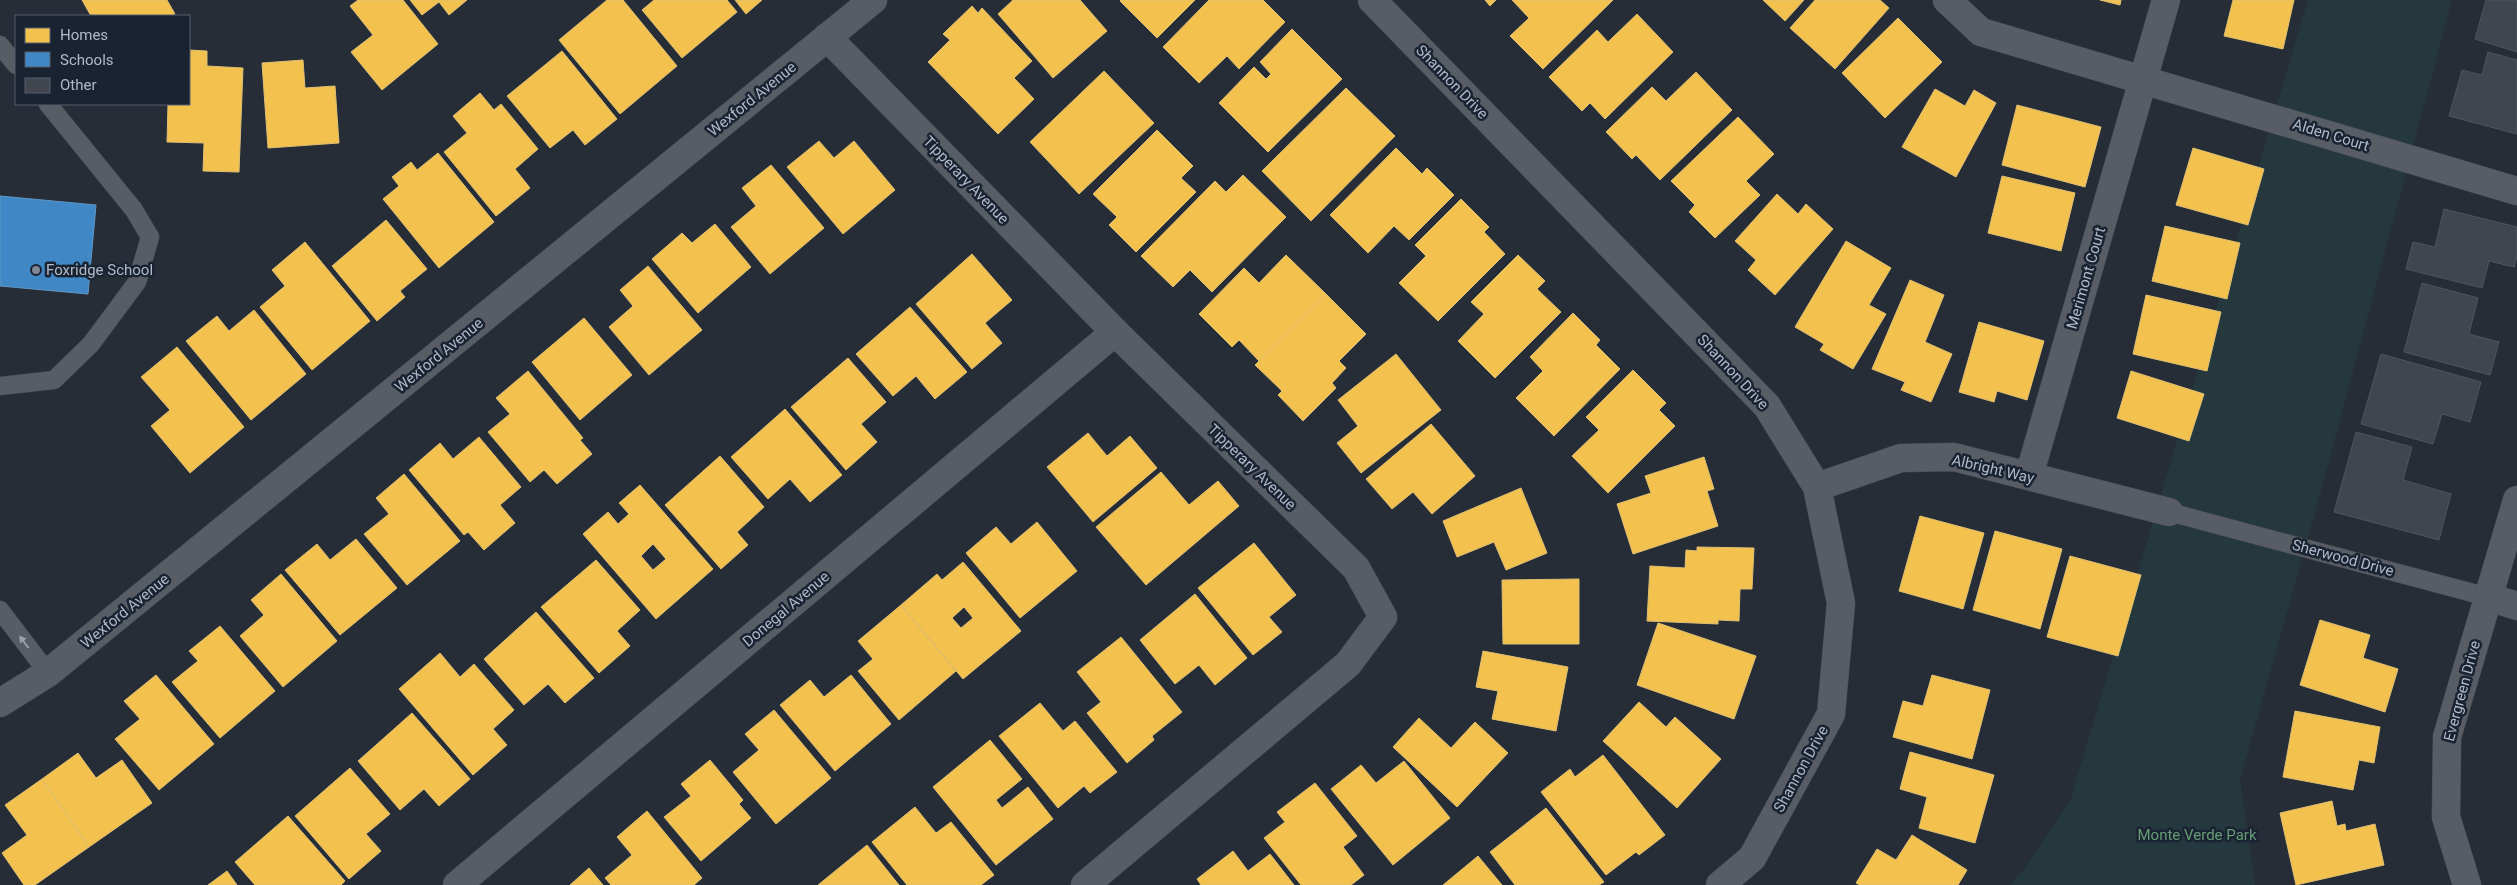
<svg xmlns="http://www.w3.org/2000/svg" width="2517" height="885" viewBox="0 0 2517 885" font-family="Roboto,sans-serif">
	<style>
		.green { fill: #24383d }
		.homes { fill: #f2c14e; stroke: #debf73; fill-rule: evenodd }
		.schools { fill: #3f88c5; stroke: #6197c6 }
		.building { fill: #40454e; stroke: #4f555f }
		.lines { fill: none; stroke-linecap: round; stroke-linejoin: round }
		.lane-casing { stroke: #44484f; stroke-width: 19 }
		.street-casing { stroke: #44484f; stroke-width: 29 }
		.lane { stroke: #585c64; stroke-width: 18 }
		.street { stroke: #585c64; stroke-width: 28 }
		.oneway { fill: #9aa2b0 }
		.poi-dot { fill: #808896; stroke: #1a2332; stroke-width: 2 }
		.labels { text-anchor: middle; stroke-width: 5; stroke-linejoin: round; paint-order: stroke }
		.street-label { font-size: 15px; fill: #b0b9c9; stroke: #1a2332 }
		.poi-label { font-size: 15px; fill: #b0b9c9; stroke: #1a2332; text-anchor: start }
		.park-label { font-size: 15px; fill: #669c75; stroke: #1a2332 }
	</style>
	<rect width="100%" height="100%" fill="#272d37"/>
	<path class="green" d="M2308,0H2452L2324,480L2240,780L2255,885H2010L2024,869L2070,801Z"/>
	<g class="homes">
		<path d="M82,0H167L175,14L170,16H91Z"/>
		<path d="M358,0H403L438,44L382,90L351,52L373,35L350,6Z"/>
		<path d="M410,0H467L449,15L439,2L422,15Z"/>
		<path d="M607,0H623L677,66L620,114L559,40Z"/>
		<path d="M654,0H727L737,12L682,58L642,10Z"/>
		<path d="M735,0H762L746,14Z"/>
		<path d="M1013,0H1080L1107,31L1053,78L998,14Z"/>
		<path d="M1121,0H1195L1157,38L1120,1Z"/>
		<path d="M1209,0H1263L1285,22L1239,69L1227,56L1199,83L1163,47Z"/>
		<path d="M1485,0H1496L1490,6Z"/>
		<path d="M1512,0H1613L1543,69L1510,36L1529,18Z"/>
		<path d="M1763,0H1804L1785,21Z"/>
		<path d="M1815,0H1880L1889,8L1835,69L1790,28Z"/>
		<path d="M2100,0H2121L2120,5Z"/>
		<path d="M2233,0H2294L2283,49L2224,36Z"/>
		<path d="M972,6L978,13L982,8L1032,61L1014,78L1034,99L998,134L928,62L950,40L943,34Z"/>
		<path d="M1637,14L1673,52L1605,119L1590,103L1582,111L1549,77L1597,30L1608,42Z"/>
		<path d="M1898,18L1942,62L1885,118L1842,73Z"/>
		<path d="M1292,29L1342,79L1268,152L1219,103L1254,67L1266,79L1271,74L1260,62Z"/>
		<path d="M189,50L207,51V66L243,68L239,172L203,171L204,143L167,142L168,104H189Z"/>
		<path d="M562,51L617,119L585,145L573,130L550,148L507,96Z"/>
		<path d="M303,60L305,88L335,86L339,143L268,148L262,63Z"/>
		<path d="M1104,71L1154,123L1079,194L1030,142Z"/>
		<path d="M1696,72L1732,110L1660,180L1636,155L1632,159L1606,132L1652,87L1666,101Z"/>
		<path d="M1346,88L1395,136L1311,221L1262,171Z"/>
		<path d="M1935,89L1965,106L1974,90L1996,103L1956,177L1902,147Z"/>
		<path d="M480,93L494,110L501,104L538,149L515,169L530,188L496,216L444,152L467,133L453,116Z"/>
		<path d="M2017,105L2101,127L2085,187L2002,165Z"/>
		<path d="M1738,117L1774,154L1746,181L1760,195L1715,238L1689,212L1695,205L1671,181Z"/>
		<path d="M1157,130L1193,166L1181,178L1196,192L1136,252L1109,225L1117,217L1093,194Z"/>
		<path d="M819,141L834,158L854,141L895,190L843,234L787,167Z"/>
		<path d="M1396,148L1422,174L1427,168L1454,195L1409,240L1394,226L1368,253L1330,215Z"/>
		<path d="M2193,148L2264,169L2248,225L2176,205Z"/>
		<path d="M438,153L494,222L439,268L383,199L399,186L392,177L411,162L417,170Z"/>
		<path d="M771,165L824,228L770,274L731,227L756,206L742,188Z"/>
		<path d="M1243,175L1286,217L1212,292L1190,270L1173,287L1141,256L1215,181L1226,192Z"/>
		<path d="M2002,176L2075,193L2061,251L1988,233Z"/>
		<path d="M1777,194L1798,214L1806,204L1833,229L1775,295L1748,270L1756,260L1735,241Z"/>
		<path d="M1461,199L1489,227L1484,232L1505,254L1438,321L1399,283L1426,256L1415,245Z"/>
		<path d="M386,220L427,269L400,291L405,297L377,321L332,266Z"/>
		<path d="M715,224L751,267L698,313L652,259L682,233L692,243Z"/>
		<path d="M2165,226L2240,243L2227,299L2152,281Z"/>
		<path d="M1846,241L1891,268L1869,305L1886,314L1853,369L1820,350L1824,344L1795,327Z"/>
		<path d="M305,242L370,321L312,370L260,307L285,286L272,270Z"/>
		<path d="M972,254L1012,300L985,323L1002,343L972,369L916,304Z"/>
		<path d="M1286,255L1326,294L1259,361L1239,340L1232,347L1199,314L1244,268L1259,283Z"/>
		<path d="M1518,255L1545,281L1537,289L1561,312L1495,378L1458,341L1484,314L1471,302Z"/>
		<path d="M648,266L702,330L649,375L609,327L633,306L620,290Z"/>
		<path d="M1910,280L1944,295L1925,342L1952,354L1931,402L1901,390L1905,382L1872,369Z"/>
		<path d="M1326,294L1366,334L1339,361L1346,368L1332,383L1336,388L1303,421L1278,395L1282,391L1255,365Z"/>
		<path d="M2146,295L2221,312L2207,371L2133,354Z"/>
		<path d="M910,307L967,372L935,399L916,376L893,396L856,354Z"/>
		<path d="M254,310L306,374L251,420L186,341L217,316L229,331Z"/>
		<path d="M1573,313L1600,340L1596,345L1620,369L1554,436L1516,398L1543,371L1530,357Z"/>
		<path d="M584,318L632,375L580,420L532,362Z"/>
		<path d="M1979,322L2044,341L2027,400L1997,391L1994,402L1959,392Z"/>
		<path d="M177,347L244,427L190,473L151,426L170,410L141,377Z"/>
		<path d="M1396,354L1441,410L1361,473L1337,443L1358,426L1338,400Z"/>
		<path d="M848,358L886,402L861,424L877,442L846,470L791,407Z"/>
		<path d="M1633,370L1666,403L1659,410L1675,426L1608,493L1572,456L1599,430L1586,417Z"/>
		<path d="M528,371L583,438L580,440L592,454L557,484L544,470L530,482L488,432L510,414L496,398Z"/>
		<path d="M2131,371L2204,394L2189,441L2117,418Z"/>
		<path d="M785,409L842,475L810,502L790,479L768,499L731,457Z"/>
		<path d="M1431,424L1475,476L1432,514L1413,492L1392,509L1366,479Z"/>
		<path d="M1088,433L1107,456L1130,436L1157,468L1093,522L1047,467Z"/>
		<path d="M479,437L521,487L500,505L515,523L484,550L468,532L464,535L409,470L440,443L453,459Z"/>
		<path d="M720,456L764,507L737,532L748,545L721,569L665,505Z"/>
		<path d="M1704,457L1714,489L1707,491L1718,526L1633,554L1617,504L1651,493L1645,476Z"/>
		<path d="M1161,472L1189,505L1218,481L1239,506L1146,585L1096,527Z"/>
		<path d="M404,474L460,541L407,585L364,534L389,514L376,498Z"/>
		<path d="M640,485L713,569L656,619L583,534L608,512L618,524L629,514L619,503ZM653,544L666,559L653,570L641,556Z"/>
		<path d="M1521,488L1547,553L1506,570L1494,542L1457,557L1443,521Z"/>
		<path d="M1920,516L1984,533L1963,609L1899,591Z"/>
		<path d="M1037,522L1077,571L1020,618L966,553L996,527L1011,544Z"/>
		<path d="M1995,531L2062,549L2040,629L1973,610Z"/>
		<path d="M356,539L397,588L340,635L285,570L317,544L330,560Z"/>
		<path d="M1254,543L1296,595L1269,617L1282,632L1253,655L1198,588Z"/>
		<path d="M1697,547L1754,548L1752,589H1740L1739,621L1718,620V624L1647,621L1650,566L1685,568L1686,550L1697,551Z"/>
		<path d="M2070,556L2141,575L2118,656L2047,637Z"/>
		<path d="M596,560L640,610L617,631L630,646L599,673L541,607Z"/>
		<path d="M963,562L1021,631L963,679L901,605L937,574L942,580ZM964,607L973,618L961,628L952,618Z"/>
		<path d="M281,574L337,641L283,687L240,636L264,615L251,600Z"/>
		<path d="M1579,579V644H1503L1502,580Z"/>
		<path d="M1195,594L1247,658L1215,685L1199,665L1175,684L1140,640Z"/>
		<path d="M901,605L956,671L899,720L858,671L873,659L858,641Z"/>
		<path d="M536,612L594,678L565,703L548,684L524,705L484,659Z"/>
		<path d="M2320,620L2370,635L2363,658L2398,669L2385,712L2300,685Z"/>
		<path d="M1658,623L1756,656L1734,719L1637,685Z"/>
		<path d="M220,626L275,691L220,738L172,682L198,661L189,651Z"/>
		<path d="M1121,637L1182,712L1152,736L1154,740L1127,763L1087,713L1101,702L1077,672Z"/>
		<path d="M1483,651L1568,667L1556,731L1492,719L1498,691L1476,687Z"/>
		<path d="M440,653L460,677L474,664L514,710L493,729L507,745L473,775L399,689Z"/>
		<path d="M156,675L214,744L159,790L115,739L140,719L124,701Z"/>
		<path d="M851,675L891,724L835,771L780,705L810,680L824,697Z"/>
		<path d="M1932,675L1990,690L1972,759L1893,737L1903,701L1923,706Z"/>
		<path d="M1639,702L1666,727L1675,717L1721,759L1677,808L1603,741Z"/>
		<path d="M1040,703L1063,731L1075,721L1117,772L1090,793L1084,786L1058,808L999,736Z"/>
		<path d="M774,710L831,778L776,824L733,772L759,750L745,734Z"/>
		<path d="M2295,711L2380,727L2374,763L2359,760L2353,790L2283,777Z"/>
		<path d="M412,713L470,779L439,806L424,789L400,810L358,761Z"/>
		<path d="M1419,718L1451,748L1475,722L1508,753L1457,807L1393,747Z"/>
		<path d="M990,740L1022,779L996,800L1002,808L1028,787L1053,819L996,865L933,787Z"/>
		<path d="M1910,752L1994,775L1975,843L1919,828L1927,797L1900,789Z"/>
		<path d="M78,753L96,778L122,760L152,803L89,847L42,779Z"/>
		<path d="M1603,755L1665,835L1639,855L1636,852L1606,875L1541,792L1570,769L1575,777Z"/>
		<path d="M710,760L743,800L739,804L751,818L701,861L664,817L691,796L681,784Z"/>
		<path d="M1404,761L1450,818L1393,865L1331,789L1361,765L1376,783Z"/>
		<path d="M350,768L390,814L366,834L381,851L349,879L295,816Z"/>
		<path d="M42,779L89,847L35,885H24L2,853L27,835L5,805Z"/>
		<path d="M1315,783L1357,836L1343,847L1364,875L1351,885H1301L1264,838L1285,822L1277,812Z"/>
		<path d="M2332,801L2337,826L2345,824L2346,831L2375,824L2384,865L2296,885L2280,813Z"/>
		<path d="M915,807L936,833L951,822L994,875L981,885H907L872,842Z"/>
		<path d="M1546,808L1604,882L1599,885H1515L1490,852Z"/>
		<path d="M647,811L702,878L694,885H611L605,878L632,855L617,837Z"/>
		<path d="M288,816L345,881L341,885H255L235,862Z"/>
		<path d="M1912,835L1967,870L1958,885H1860L1856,883L1877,849L1896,860Z"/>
		<path d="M867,845L899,885H818Z"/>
		<path d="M1233,851L1248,871L1270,854L1294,885H1201L1197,879Z"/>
		<path d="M1478,856L1502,885H1443Z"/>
		<path d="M589,868L603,885H570Z"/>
		<path d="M227,871L237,885H208Z"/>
	</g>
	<path class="schools" d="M0,196L96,205L88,294L0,286Z"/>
	<g class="building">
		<path d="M2486,0H2517V52L2475,39Z"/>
		<path d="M2488,52L2517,60V134L2449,116L2462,70L2482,75Z"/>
		<path d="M2444,209L2517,227V257L2514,267L2489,261L2482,288L2406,269L2413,242L2435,247Z"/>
		<path d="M2422,283L2478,298L2469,334L2499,342L2490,375L2404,352Z"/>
		<path d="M2381,354L2481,382L2470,422L2442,414L2433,444L2361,424Z"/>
		<path d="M2356,432L2412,447L2403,480L2451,494L2439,540L2334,512Z"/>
	</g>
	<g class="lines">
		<g class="lane-casing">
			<g id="lane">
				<path d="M0,45L16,65"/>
				<path d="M0,386L54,380L91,344L137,282L150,237L134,210L48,104"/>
				<path d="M2169,512L2488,597"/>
				<path d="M0,610L48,673"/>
			</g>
		</g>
		<g class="street-casing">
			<g id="street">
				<path d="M1372,0L1767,406L1817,487L1841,603L1831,714L1752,858L1720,885"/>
				<path d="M1947,0L1981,32L2517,191"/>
				<path d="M827,37L1115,332L1356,568L1383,617L1348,664L1085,885"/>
				<path d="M2029,476L2166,0"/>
				<path d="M1817,487L1901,458L1954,457L2169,512"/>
				<path d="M2488,597L2517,606"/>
				<path d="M0,703L48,673L873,0"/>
				<path d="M457,885L1115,332"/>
				<path d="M2467,885L2446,817L2447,737L2517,500"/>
			</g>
		</g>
		<use href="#lane" class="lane"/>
		<use href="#street" class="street"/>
	</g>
	<defs><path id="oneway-solid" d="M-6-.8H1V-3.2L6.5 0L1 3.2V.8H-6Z" transform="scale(1.25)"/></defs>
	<use class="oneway" href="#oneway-solid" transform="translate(24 642) rotate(-127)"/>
	<circle class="poi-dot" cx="36" cy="270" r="5"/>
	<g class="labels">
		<g class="street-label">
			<text transform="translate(1452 82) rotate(46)" y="5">Shannon Drive</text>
			<text transform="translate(752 99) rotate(-39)" y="5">Wexford Avenue</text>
			<text transform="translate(2331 135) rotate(17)" y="5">Alden Court</text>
			<text transform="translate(966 180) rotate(46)" y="5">Tipperary Avenue</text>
			<text transform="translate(2086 278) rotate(-74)" y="5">Merimont Court</text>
			<text transform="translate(439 355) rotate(-39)" y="5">Wexford Avenue</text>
			<text transform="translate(1733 372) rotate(47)" y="5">Shannon Drive</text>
			<text transform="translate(1252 467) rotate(44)" y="5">Tipperary Avenue</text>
			<text transform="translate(1993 469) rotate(13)" y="5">Albright Way</text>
			<text transform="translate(2343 558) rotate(15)" y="5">Sherwood Drive</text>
			<text transform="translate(786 609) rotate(-40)" y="5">Donegal Avenue</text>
			<text transform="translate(125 611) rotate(-39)" y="5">Wexford Avenue</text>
			<text transform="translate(2462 691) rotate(-75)" y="5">Evergreen Drive</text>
			<text transform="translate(1801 769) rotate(-61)" y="5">Shannon Drive</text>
		</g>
		<g class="poi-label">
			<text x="46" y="275">Foxridge School</text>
		</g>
		<g class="park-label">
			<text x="2197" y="840">Monte Verde Park</text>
		</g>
	</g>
	<rect x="15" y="15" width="175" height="90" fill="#1a2332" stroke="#565f6e"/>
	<rect x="25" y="28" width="25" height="15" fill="#f2c14e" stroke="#565f6e"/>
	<text x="60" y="40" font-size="15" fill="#b0b9c9">Homes</text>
	<rect x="25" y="52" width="25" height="15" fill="#3f88c5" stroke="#565f6e"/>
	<text x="60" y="65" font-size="15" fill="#b0b9c9">Schools</text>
	<rect x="25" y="78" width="25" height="15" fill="#40454e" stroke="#565f6e"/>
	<text x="60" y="90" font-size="15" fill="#b0b9c9">Other</text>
</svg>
